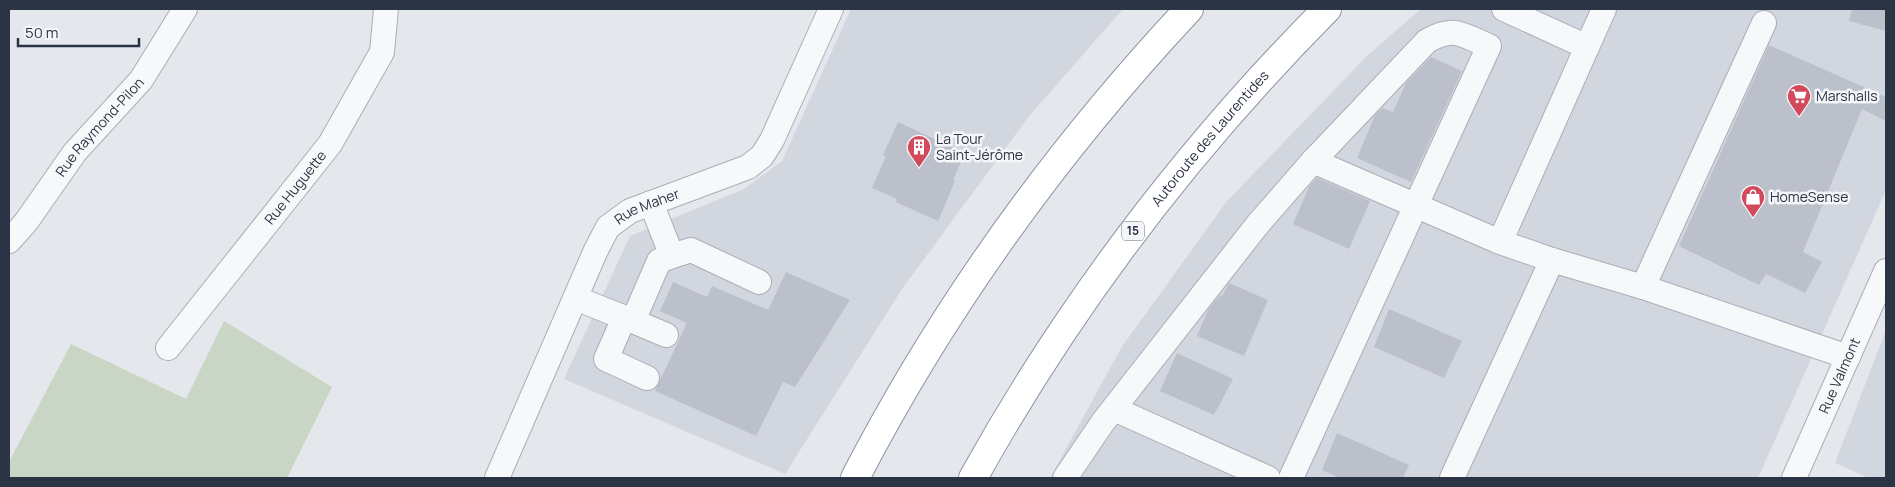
<svg xmlns="http://www.w3.org/2000/svg" width="1895" height="487" viewBox="0 0 1895 487" font-family="Manrope,sans-serif">
	<style>
		.built { fill: #d2d6de }
		.green { fill: #c9d6c5 }
		.building { fill: #bbc0ca }
		.lines { fill: none; stroke-linecap: round; stroke-linejoin: round }
		.minor-casing { stroke: #a9aeb7; stroke-width: 26 }
		.highway-casing { stroke: #8b94a3; stroke-width: 30 }
		.minor { stroke: #f7f8fa; stroke-width: 24 }
		.highway { stroke: #fff; stroke-width: 28 }
		.labels { text-anchor: middle; stroke-width: 5; stroke-linejoin: round; paint-order: stroke }
		.shield { fill: #f4f6f9; stroke: #676e7b; stroke-width: 1 }
		.shield-label { font-size: 12px; font-weight: bold; fill: #2b3445 }
		.poi-label { font-size: 14px; fill: #2b3445; stroke: #f4f6f9; text-anchor: start }
		.street-label { font-size: 14px; fill: #2b3445; stroke: #f4f6f9 }
	</style>
	<rect width="100%" height="100%" fill="#e4e7ec"/>
	<g class="built">
		<path d="M851,9H1123L1030,115L902,289L785,474L564,379L630,236L744,189L782,161Z"/>
		<path d="M1421,9H1886V190L1758,478H1050L1121,348L1227,201L1368,55Z"/>
		<path d="M1886,330V478H1869L1835,463Z"/>
	</g>
	<path class="green" d="M224,321L332,387L287,478H9V462L71,344L186,399Z"/>
	<g class="building">
		<path d="M1852,9H1886V31L1849,21Z"/>
		<path d="M1769,45L1886,97V121L1862,109L1803,252L1822,262L1805,293L1766,274L1759,285L1679,246Z"/>
		<path d="M1431,57L1462,71L1411,182L1357,158L1375,115L1383,108L1393,112L1406,83Z"/>
		<path d="M898,122L965,153L953,180L955,181L938,221L896,202L897,199L872,188L886,156L883,155Z"/>
		<path d="M1317,178L1370,201L1349,249L1293,224L1310,185Z"/>
		<path d="M786,272L850,300L795,387L783,382L756,436L655,391L687,323L660,311L673,282L707,297L712,286L768,310Z"/>
		<path d="M1229,283L1268,300L1244,356L1197,336L1208,310L1220,295L1222,296Z"/>
		<path d="M1389,309L1462,341L1444,378L1374,347Z"/>
		<path d="M1177,353L1233,379L1214,415L1160,391Z"/>
		<path d="M1337,433L1409,465L1403,478H1340L1322,470Z"/>
	</g>
	<g class="lines">
		<g class="minor-casing">
			<g id="minor">
				<path d="M1504,9L1587,47"/>
				<path d="M1313,161L1500,242L1552,260L1643,287L1848,357"/>
				<path id="s1" d="M9,241L26,222L75,152L141,80L185,9"/>
				<path d="M1500,242L1604,9"/>
				<path d="M672,256L691,250L759,282"/>
				<path d="M1643,287L1764,23"/>
				<path d="M575,298L633,321L659,261L672,256L651,203"/>
				<path d="M624,318L606,359L647,378"/>
				<path d="M633,321L666,335"/>
				<path id="s2" d="M168,348L330,144L382,52L386,9"/>
				<path d="M1114,409L1268,478"/>
				<path id="s3" d="M497,478L596,250L608,227L630,211L748,167L762,156L772,140L831,9"/>
				<path d="M1065,478L1103,422L1258,224L1313,161L1427,41C1454,25 1462,35 1489,46L1291,478"/>
				<path d="M1452,478L1552,260"/>
				<path id="s4" d="M1794,478L1886,271"/>
			</g>
		</g>
		<g class="highway-casing">
			<g id="highway">
				<path d="M855,478C943,308 1058,149 1189,9"/>
				<path id="s5" d="M973,478C1069,305 1188,149 1327,9"/>
			</g>
		</g>
		<use href="#minor" class="minor"/>
		<use href="#highway" class="highway"/>
	</g>
	<defs>
		<g id="supermarket-pin" transform="scale(1.25)"><path d="M0 17L-7.5 6A9.5 9.5 0 1 1 7.5 6Z" fill="#d1495b" stroke="#f4f6f9"/><path d="M-6-5.5h2.5l.6 2H6L4.5 2H-2.5L-4.4-4H-6ZM-1.5 3.2a1.3 1.3 0 1 0 .1 0ZM3 3.2a1.3 1.3 0 1 0 .1 0Z" fill="#fff"/></g>
		<g id="building-pin" transform="scale(1.25)"><path d="M0 17L-7.5 6A9.5 9.5 0 1 1 7.5 6Z" fill="#d1495b" stroke="#f4f6f9"/><path d="M-4-6H4V6H1V3H-1V6H-4ZM-2.5-4.3h1.7v1.8h-1.7ZM.8-4.3h1.7v1.8H.8ZM-2.5-1h1.7V.8h-1.7ZM.8-1h1.7V.8H.8Z" fill="#fff"/></g>
		<g id="shop-pin" transform="scale(1.25)"><path d="M0 17L-7.5 6A9.5 9.5 0 1 1 7.5 6Z" fill="#d1495b" stroke="#f4f6f9"/><path d="M-5-2.5h2.3a2.7 3.5 0 0 1 5.4 0H5L5.5 6h-11ZM-1.5-2.5h3a1.5 2.3 0 0 0-3 0Z" fill="#fff"/></g>
	</defs>
	<g fill-rule="evenodd">
		<use href="#supermarket-pin" x="1799" y="96"/>
		<use href="#building-pin" x="919" y="147"/>
		<use href="#shop-pin" x="1753" y="197"/>
	</g>
	<g class="labels">
		<rect class="shield" x="1122" y="221.5" width="22" height="19" rx="4"/>
		<g class="shield-label">
			<text x="1133" y="235">15</text>
		</g>
		<g class="poi-label">
			<text x="1816" y="101">Marshalls</text>
			<text x="936" y="144">La Tour<tspan x="936" dy="16">Saint-Jérôme</tspan></text>
			<text x="1770" y="202">HomeSense</text>
		</g>
		<g class="street-label">
			<text dy="5" stroke="none"><textPath href="#s1" startOffset="146">Rue Raymond-Pilon</textPath></text>
			<text dy="5" stroke="none"><textPath href="#s5" startOffset="415">Autoroute des Laurentides</textPath></text>
			<text dy="5" stroke="none"><textPath href="#s2" startOffset="205">Rue Huguette</textPath></text>
			<text dy="5" stroke="none"><textPath href="#s3" startOffset="319">Rue Maher</textPath></text>
			<text dy="5" stroke="none"><textPath href="#s4" startOffset="112">Rue Valmont</textPath></text>
		</g>
	</g>
	<rect width="1895" height="487" fill="none" stroke="#2b3445" stroke-width="20"/>
	<path d="M18 38v8h121v-8" fill="none" stroke="#2b3445" stroke-width="2.5"/>
	<text x="25" y="38" font-size="15" fill="#2b3445" stroke="#f4f6f9" stroke-width="4" paint-order="stroke">50 m</text>
</svg>
